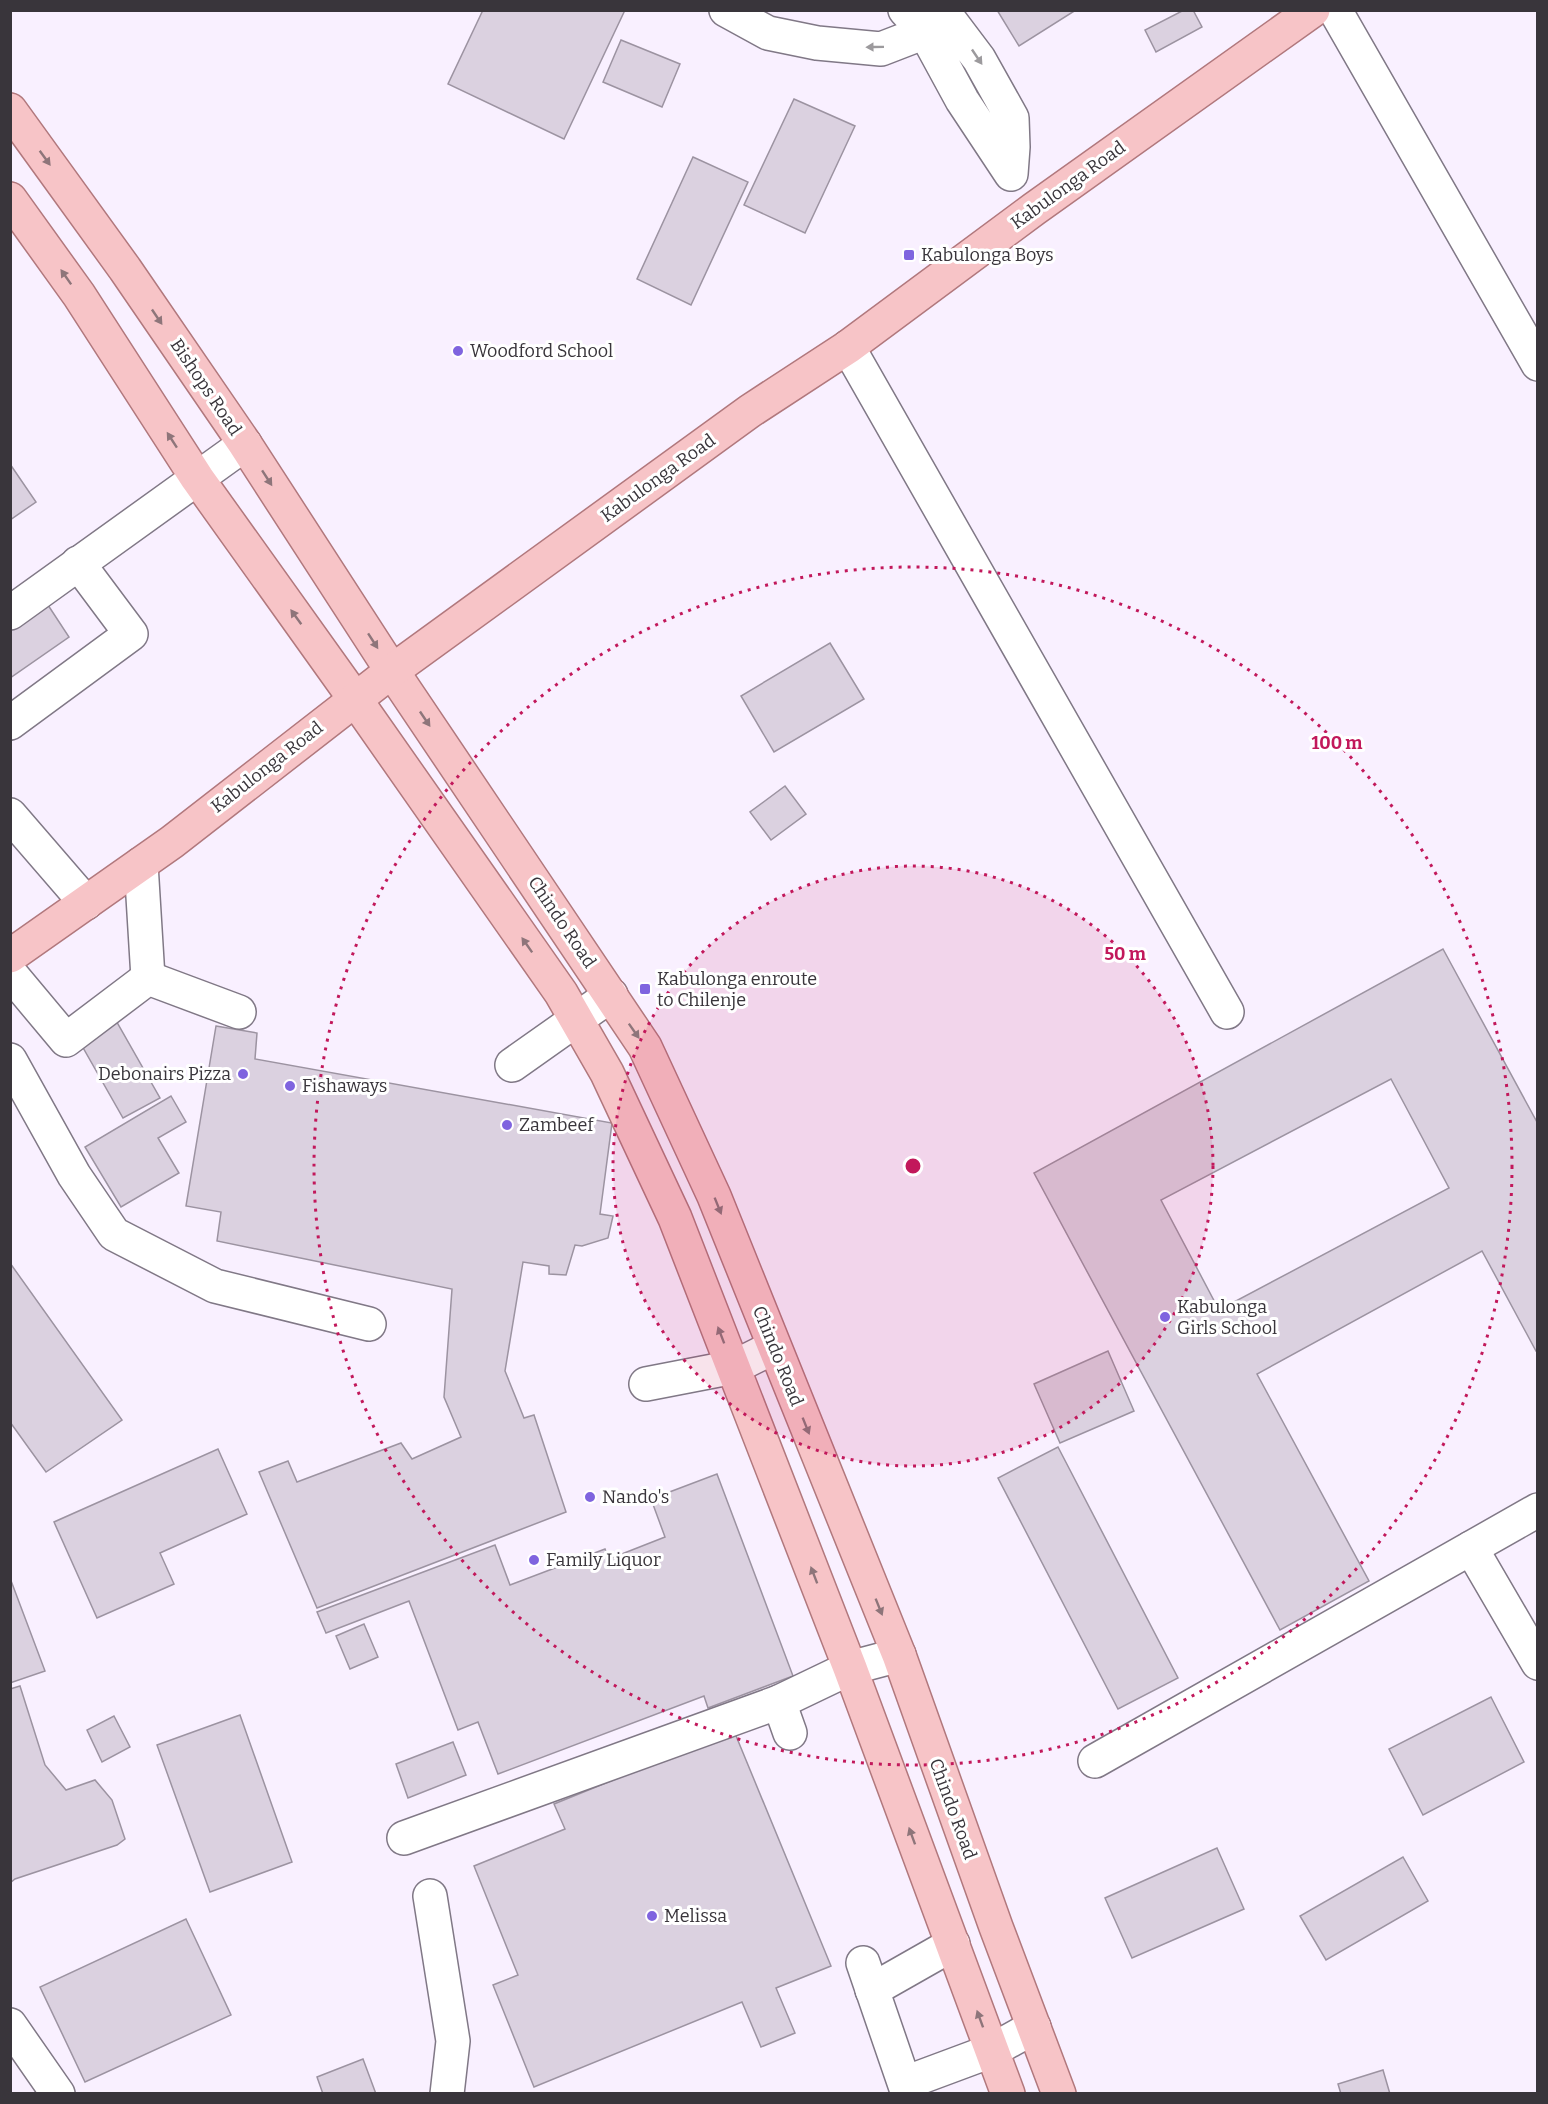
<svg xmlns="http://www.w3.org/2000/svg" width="1548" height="2104" viewBox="0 0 1548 2104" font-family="Bitter,serif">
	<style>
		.building { fill: #dbd1e0; stroke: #9c93a1; stroke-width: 1.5; fill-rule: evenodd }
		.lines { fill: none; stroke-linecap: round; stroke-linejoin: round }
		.minor-casing { stroke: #807886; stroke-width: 36 }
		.major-casing { stroke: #b1787d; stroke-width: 36 }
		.minor { stroke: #fff; stroke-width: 33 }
		.major { stroke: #f7c4c7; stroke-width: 33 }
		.oneway { fill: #9c9a9d }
		.oneway2 { fill: #8e757a }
		.ring { fill: none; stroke: #c2185b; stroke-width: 3; stroke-dasharray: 3 6 }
		.poi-dot { fill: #7f64df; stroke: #fff; stroke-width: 2 }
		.labels { text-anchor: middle; stroke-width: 6; stroke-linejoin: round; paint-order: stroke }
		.street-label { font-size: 18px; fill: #39353b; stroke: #fff }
		.poi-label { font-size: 18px; fill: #39353b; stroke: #fff; text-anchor: start }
		.centre { fill: #c2185b; stroke: #fff; stroke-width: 3 }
		.ring-label { font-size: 18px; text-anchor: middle; font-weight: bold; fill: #c2185b; stroke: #fff; stroke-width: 6; stroke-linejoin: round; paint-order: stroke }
	</style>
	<rect width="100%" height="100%" fill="#f9f0ff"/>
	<g class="building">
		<path d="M483,10H625L564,139L448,84Z"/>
		<path d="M997,10H1076L1019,46Z"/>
		<path d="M1184,10H1193L1202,27L1156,52L1145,30Z"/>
		<path d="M621,40L680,64L662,107L603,82Z"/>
		<path d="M794,99L855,126L805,233L744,205Z"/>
		<path d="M693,157L748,182L691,305L637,279Z"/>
		<path d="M10,464L36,502L10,520Z"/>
		<path d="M46,602L69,637L10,678V627Z"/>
		<path d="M830,643L864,699L774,752L741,696Z"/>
		<path d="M785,786L806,814L771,840L750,812Z"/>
		<path d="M1443,949L1538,1124V1350L1536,1351L1482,1251L1257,1374L1369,1581L1280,1630L1034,1173ZM1391,1079L1449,1188L1219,1310L1161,1200Z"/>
		<path d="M110,1010L160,1098L123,1118L73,1030Z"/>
		<path d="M216,1026L257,1033L255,1059L612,1123L600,1214L613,1216L608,1238L582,1246L575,1245L566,1275L549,1274V1266L523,1262L505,1371L524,1418L534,1415L566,1512L317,1608L259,1472L288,1461L297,1482L401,1443L412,1459L461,1437L444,1397L452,1289L217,1241L221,1212L186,1206Z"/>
		<path d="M171,1096L186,1122L158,1138L179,1173L121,1207L85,1147Z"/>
		<path d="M10,1263L122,1420L46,1472L10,1422Z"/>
		<path d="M1108,1351L1134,1411L1060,1443L1034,1384Z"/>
		<path d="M1058,1447L1178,1678L1118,1709L998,1478Z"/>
		<path d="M218,1449L247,1514L160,1553L174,1584L97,1618L54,1522Z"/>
		<path d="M717,1474L793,1676L708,1708L704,1696L498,1774L478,1722L458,1730L409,1601L326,1633L317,1612L495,1545L510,1585L605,1549L609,1559L665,1537L651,1499Z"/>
		<path d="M10,1578L45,1671L10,1683Z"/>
		<path d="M364,1624L378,1657L350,1669L336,1636Z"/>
		<path d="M20,1686L45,1765L66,1790L95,1780L112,1800L125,1839L117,1845L15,1879L10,1883V1689Z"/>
		<path d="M1491,1697L1524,1762L1423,1815L1389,1749Z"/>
		<path d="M240,1715L292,1862L210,1892L157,1745Z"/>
		<path d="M114,1716L130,1747L102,1762L87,1730Z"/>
		<path d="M734,1731L831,1966L776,1988L795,2033L761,2047L742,2002L534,2087L493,1985L518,1975L474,1866L565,1829L554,1804Z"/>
		<path d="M453,1742L466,1775L408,1798L396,1764Z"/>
		<path d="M1217,1848L1244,1909L1132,1958L1105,1898Z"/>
		<path d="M1403,1857L1428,1901L1326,1960L1300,1916Z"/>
		<path d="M186,1919L231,2015L85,2082L40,1987Z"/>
		<path d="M363,2059L376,2094H323L317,2077Z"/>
		<path d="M1383,2070L1390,2094H1341L1338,2084Z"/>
	</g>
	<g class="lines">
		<g class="minor-casing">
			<g id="minor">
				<path d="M726,10L768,33L817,43L881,49L925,32L939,19"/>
				<path d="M905,10L925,32L962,100L1011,174L1013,147L1012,118L979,59L942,10"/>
				<path d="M1335,10L1538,364"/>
				<path d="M848,347L1227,1012"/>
				<path d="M10,613L245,444"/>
				<path d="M10,723L131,634L78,563"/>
				<path d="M10,815L86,903"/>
				<path d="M141,864L148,978"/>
				<path d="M10,973L66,1040L148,978L239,1012"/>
				<path d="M10,1060L74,1175L114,1234L215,1286L369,1324"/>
				<path d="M512,1065L611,995"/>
				<path d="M646,1384L734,1367L774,1347"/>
				<path d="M1471,1548L1538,1663"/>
				<path d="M779,1702L790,1733"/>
				<path d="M1095,1761L1538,1510"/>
				<path d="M404,1838L779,1702L850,1668L899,1655"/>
				<path d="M430,1896L453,2041L447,2094"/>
				<path d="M863,1963L908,2094"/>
				<path d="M872,1990L953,1944"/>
				<path d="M10,2025L58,2094"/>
				<path d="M905,2083L991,2051L1034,2027"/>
			</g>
		</g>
		<g class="major-casing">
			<g id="major">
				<path d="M10,110L125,269L245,444L392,671L645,1047L714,1196L899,1655L996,1927L1059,2094"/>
				<path d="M10,199L79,295L197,478L355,699L561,993L607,1073L675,1218L850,1668L1008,2094"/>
				<path d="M10,956L172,842L392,671L750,411L848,347L1034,209L1313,10"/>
			</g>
		</g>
		<use href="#minor" class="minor"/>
		<use href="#major" class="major"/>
	</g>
	<defs><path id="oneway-solid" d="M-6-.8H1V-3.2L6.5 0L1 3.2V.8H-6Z" transform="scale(1.5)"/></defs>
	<g class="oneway">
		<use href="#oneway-solid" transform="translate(875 47) rotate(179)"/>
		<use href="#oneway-solid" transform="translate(977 57) rotate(56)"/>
	</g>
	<g class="oneway2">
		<use href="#oneway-solid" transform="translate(45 158) rotate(54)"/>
		<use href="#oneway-solid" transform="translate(66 277) rotate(-125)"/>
		<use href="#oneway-solid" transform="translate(157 317) rotate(56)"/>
		<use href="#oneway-solid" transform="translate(172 440) rotate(-123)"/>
		<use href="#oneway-solid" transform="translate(267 478) rotate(57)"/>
		<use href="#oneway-solid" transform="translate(296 617) rotate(-126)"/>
		<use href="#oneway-solid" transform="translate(373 641) rotate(57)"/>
		<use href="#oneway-solid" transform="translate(425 719) rotate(56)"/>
		<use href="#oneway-solid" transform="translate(527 945) rotate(-125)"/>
		<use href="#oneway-solid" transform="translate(634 1031) rotate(55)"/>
		<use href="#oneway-solid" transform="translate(718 1206) rotate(68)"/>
		<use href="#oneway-solid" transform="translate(721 1335) rotate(-111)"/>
		<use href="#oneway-solid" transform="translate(806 1426) rotate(68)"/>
		<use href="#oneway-solid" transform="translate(814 1575) rotate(-111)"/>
		<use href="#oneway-solid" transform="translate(879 1607) rotate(68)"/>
		<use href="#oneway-solid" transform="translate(912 1836) rotate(-110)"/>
		<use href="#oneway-solid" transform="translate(980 2019) rotate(-110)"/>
	</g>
	<circle cx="913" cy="1166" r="300" fill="#c2185b" fill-opacity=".12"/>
	<g class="ring">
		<circle cx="913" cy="1166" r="300"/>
		<circle cx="913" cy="1166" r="599"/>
	</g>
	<g class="poi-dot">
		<rect x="903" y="249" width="12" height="12" rx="3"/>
		<circle cx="458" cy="351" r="6"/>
		<rect x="639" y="983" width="12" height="12" rx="3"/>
		<circle cx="243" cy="1074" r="6"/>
		<circle cx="290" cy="1086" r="6"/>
		<circle cx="507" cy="1125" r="6"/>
		<circle cx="1165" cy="1317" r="6"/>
		<circle cx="590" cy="1497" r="6"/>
		<circle cx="534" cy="1560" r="6"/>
		<circle cx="652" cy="1916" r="6"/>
	</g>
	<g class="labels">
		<g class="street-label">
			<text transform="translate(1068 185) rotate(-36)" y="6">Kabulonga Road</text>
			<text transform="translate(206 387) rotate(56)" y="6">Bishops Road</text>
			<text transform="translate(658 478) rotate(-36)" y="6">Kabulonga Road</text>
			<text transform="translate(267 767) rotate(-38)" y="6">Kabulonga Road</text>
			<text transform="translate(562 922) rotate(56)" y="6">Chindo Road</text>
			<text transform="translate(778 1356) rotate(68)" y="6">Chindo Road</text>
			<text transform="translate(953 1809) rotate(70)" y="6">Chindo Road</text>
		</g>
		<g class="poi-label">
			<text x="921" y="261">Kabulonga Boys</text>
			<text x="470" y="357">Woodford School</text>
			<text x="657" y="985">Kabulonga enroute<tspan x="657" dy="21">to Chilenje</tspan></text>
			<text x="231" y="1080" text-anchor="end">Debonairs Pizza</text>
			<text x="302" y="1092">Fishaways</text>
			<text x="519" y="1131">Zambeef</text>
			<text x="1177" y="1313">Kabulonga<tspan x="1177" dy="21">Girls School</tspan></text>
			<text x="602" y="1503">Nando's</text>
			<text x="546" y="1566">Family Liquor</text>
			<text x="664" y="1922">Melissa</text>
		</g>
	</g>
	<circle cx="913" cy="1166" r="9" class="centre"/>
	<g class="ring-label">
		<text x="1337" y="749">100 m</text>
		<text x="1125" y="960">50 m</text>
	</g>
	<rect width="1548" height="2104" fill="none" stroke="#39353b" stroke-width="24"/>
</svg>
